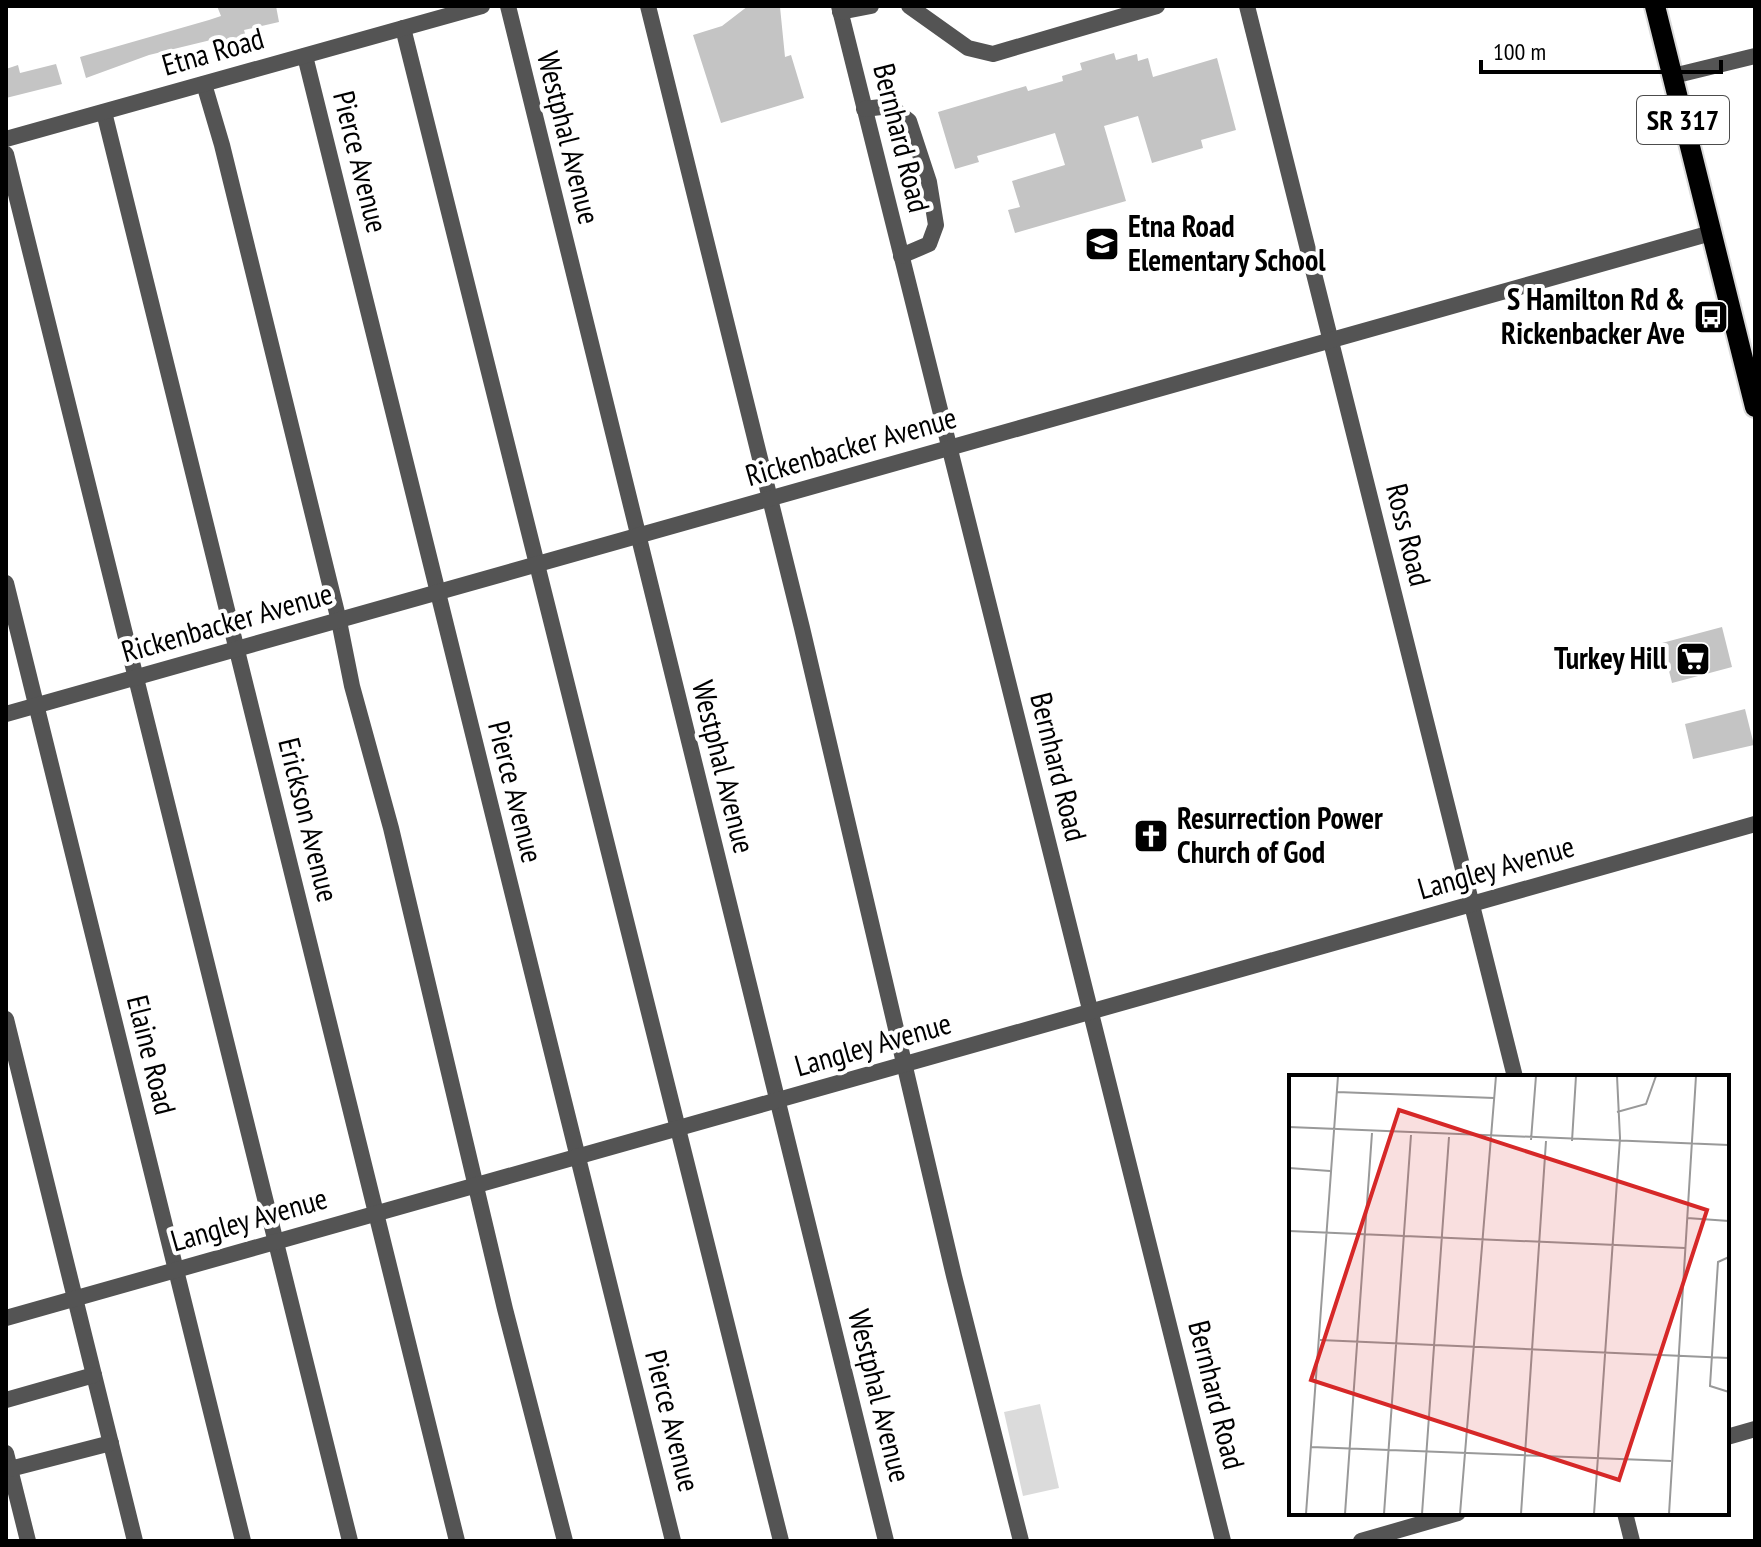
<svg xmlns="http://www.w3.org/2000/svg" width="1761" height="1547" viewBox="0 0 1761 1547" font-family="'PT Sans Narrow',sans-serif">
	<style>
		.garden { fill: #dbdbdb }
		.building { fill: #c4c4c4 }
		.lines { fill: none; stroke-linecap: round; stroke-linejoin: round }
		.major-casing { stroke: #dbdbdb; stroke-width: 24 }
		.minor { stroke: #545454; stroke-width: 16 }
		.major { stroke: #000; stroke-width: 20 }
		.labels { text-anchor: middle; stroke-width: 8; stroke-linejoin: round; paint-order: stroke }
		.shield { fill: #fff; stroke: #4c4c4c; stroke-width: 2 }
		.shield-label { font-size: 28px; font-weight: bold; fill: #000 }
		.street-label { font-size: 30px; fill: #000; stroke: #fff }
		.poi-label { font-size: 30px; font-weight: bold; fill: #000; stroke: #fff; text-anchor: start }
		.inset-road { fill: none; stroke: #999; stroke-width: 2 }
		.view { fill: #d62828; fill-opacity: 0.15; stroke: #d62828; stroke-width: 4 }
		.inset-edge { fill: none; stroke: #000; stroke-width: 4 }
	</style>
	<rect width="100%" height="100%" fill="#fff"/>
	<path class="garden" d="M1040,1404L1059,1488L1023,1496L1004,1412Z"/>
	<g class="building">
		<path d="M217,6H276L279,22L244,30L246,37L216,44L215,39L149,55L86,78L80,57L209,20L221,16Z"/>
		<path d="M748,6L780,7L785,57L791,55L804,98L721,123L693,35L722,26Z"/>
		<path d="M1114,53L1116,60L1137,54L1138,61L1148,58L1153,77L1217,58L1236,130L1201,140L1203,148L1152,163L1138,116L1104,126L1126,201L1015,233L1008,210L1020,207L1012,181L1065,165L1055,133L977,156L979,162L955,169L938,112L1026,86L1028,91L1063,81L1062,76L1082,70L1080,63Z"/>
		<path d="M56,64L62,84L6,98V69L18,65L20,73Z"/>
		<path d="M1722,627L1732,667L1672,683L1662,643Z"/>
		<path d="M1745,709L1754,745L1693,759L1685,724Z"/>
	</g>
	<g class="lines">
		<g class="major-casing">
			<path id="major" d="M1655,6L1755,407"/>
		</g>
		<g class="minor">
			<path d="M508,6L886,1541"/>
			<path d="M648,6L802,628L954,1276L1021,1541"/>
			<path d="M839,6L1223,1541"/>
			<path d="M909,6L968,48L993,54L1157,6"/>
			<path d="M1247,6L1515,1077"/>
			<path d="M840,12L871,6"/>
			<path d="M403,28L781,1541"/>
			<path d="M305,56L673,1541"/>
			<path d="M1673,76L1755,56"/>
			<path d="M204,84L222,145L339,621L352,686L391,828L505,1309L565,1541"/>
			<path d="M864,109L890,106L909,121L929,182L936,225L929,244L901,256"/>
			<path d="M104,112L457,1541"/>
			<path d="M6,139L482,6"/>
			<path d="M6,154L350,1541"/>
			<path d="M6,583L243,1541"/>
			<path d="M6,714L1711,233"/>
			<path d="M6,1019L135,1541"/>
			<path d="M6,1318L1755,824"/>
			<path d="M6,1400L94,1375"/>
			<path d="M1727,1437L1755,1429"/>
			<path d="M6,1453L28,1541"/>
			<path d="M10,1469L111,1443"/>
			<path d="M1625,1513L1632,1541"/>
			<path d="M1361,1541L1458,1513"/>
		</g>
		<use href="#major" class="major"/>
	</g>
	<defs>
		<g id="school-square" transform="scale(1.8)"><rect x="-9" y="-9" width="18" height="18" rx="4" fill="#000" stroke="#fff"/><path d="M0-5L7-2L0 1L-7-2ZM-4 1L0 2.5L4 1V4Q0 6-4 4Z" fill="#fff"/></g>
		<g id="bus-square" transform="scale(1.8)"><rect x="-9" y="-9" width="18" height="18" rx="4" fill="#000" stroke="#fff"/><path d="M-5-6H5V4H4V6H2V4H-2V6H-4V4H-5ZM-3.5-4V0h7V-4ZM-3.5 1.2v1.5H-2V1.2ZM2 1.2v1.5H3.5V1.2Z" fill="#fff"/></g>
		<g id="supermarket-square" transform="scale(1.8)"><rect x="-9" y="-9" width="18" height="18" rx="4" fill="#000" stroke="#fff"/><path d="M-6-5.5h2.5l.6 2H6L4.5 2H-2.5L-4.4-4H-6ZM-1.5 3.2a1.3 1.3 0 1 0 .1 0ZM3 3.2a1.3 1.3 0 1 0 .1 0Z" fill="#fff"/></g>
		<g id="church-square" transform="scale(1.8)"><rect x="-9" y="-9" width="18" height="18" rx="4" fill="#000" stroke="#fff"/><path d="M-1.2-6h2.4v3.5h3.3v2.4h-3.3V6h-2.4V-.1h-3.3v-2.4h3.3Z" fill="#fff"/></g>
	</defs>
	<g fill-rule="evenodd">
		<use href="#school-square" x="1102" y="244"/>
		<use href="#bus-square" x="1711" y="317"/>
		<use href="#supermarket-square" x="1693" y="659"/>
		<use href="#church-square" x="1151" y="836"/>
	</g>
	<g class="labels">
		<rect class="shield" x="1637" y="96" width="92" height="48" rx="6"/>
		<g class="shield-label">
			<text x="1683" y="130">SR 317</text>
		</g>
		<g class="street-label">
			<text transform="translate(213 52) rotate(-16)" y="10">Etna Road</text>
			<text transform="translate(568 138) rotate(76)" y="10">Westphal Avenue</text>
			<text transform="translate(901 138) rotate(76)" y="10">Bernhard Road</text>
			<text transform="translate(360 162) rotate(76)" y="10">Pierce Avenue</text>
			<text transform="translate(851 447) rotate(-16)" y="10">Rickenbacker Avenue</text>
			<text transform="translate(1408 535) rotate(76)" y="10">Ross Road</text>
			<text transform="translate(227 623) rotate(-16)" y="10">Rickenbacker Avenue</text>
			<text transform="translate(723 767) rotate(76)" y="10">Westphal Avenue</text>
			<text transform="translate(1058 767) rotate(76)" y="10">Bernhard Road</text>
			<text transform="translate(515 792) rotate(76)" y="10">Pierce Avenue</text>
			<text transform="translate(308 820) rotate(76)" y="10">Erickson Avenue</text>
			<text transform="translate(1496 868) rotate(-16)" y="10">Langley Avenue</text>
			<text transform="translate(873 1045) rotate(-16)" y="10">Langley Avenue</text>
			<text transform="translate(151 1055) rotate(76)" y="10">Elaine Road</text>
			<text transform="translate(249 1220) rotate(-16)" y="10">Langley Avenue</text>
			<text transform="translate(1216 1395) rotate(76)" y="10">Bernhard Road</text>
			<text transform="translate(879 1396) rotate(76)" y="10">Westphal Avenue</text>
			<text transform="translate(672 1421) rotate(76)" y="10">Pierce Avenue</text>
		</g>
		<g class="poi-label">
			<text x="1128" y="237">Etna Road<tspan x="1128" dy="34">Elementary School</tspan></text>
			<text x="1685" y="310" text-anchor="end">S Hamilton Rd &amp;<tspan x="1685" dy="34">Rickenbacker Ave</tspan></text>
			<text x="1667" y="669" text-anchor="end">Turkey Hill</text>
			<text x="1177" y="829">Resurrection Power<tspan x="1177" dy="34">Church of God</tspan></text>
		</g>
	</g>
	<g transform="translate(1289 1075)">
		<rect width="440" height="440" fill="#fff"/>
		<path class="inset-road" d="M48,17L205,23M328,37L357,29L367,1M0,52L440,70M242,65L247,1M283,66L287,1M0,93L41,96M398,143L440,146M0,156L396,173M440,182L429,187L421,311L440,317M31,265L440,283M22,372L382,386M17,439L49,1M56,439L83,58M95,439L122,60M133,439L160,62M171,439L207,1M232,439L257,66M305,439L331,63L328,1M380,439L407,1"/>
		<path class="view" d="M110,35L418,135L330,405L22,305Z"/>
		<rect width="440" height="440" class="inset-edge"/>
	</g>
	<rect width="1761" height="1547" fill="none" stroke="#000000" stroke-width="16"/>
	<path d="M1481 60v12h240v-12" fill="none" stroke="#000000" stroke-width="4"/>
	<text x="1493" y="60" font-size="24" fill="#000000" stroke="#ffffff" stroke-width="6" paint-order="stroke">100 m</text>
</svg>
